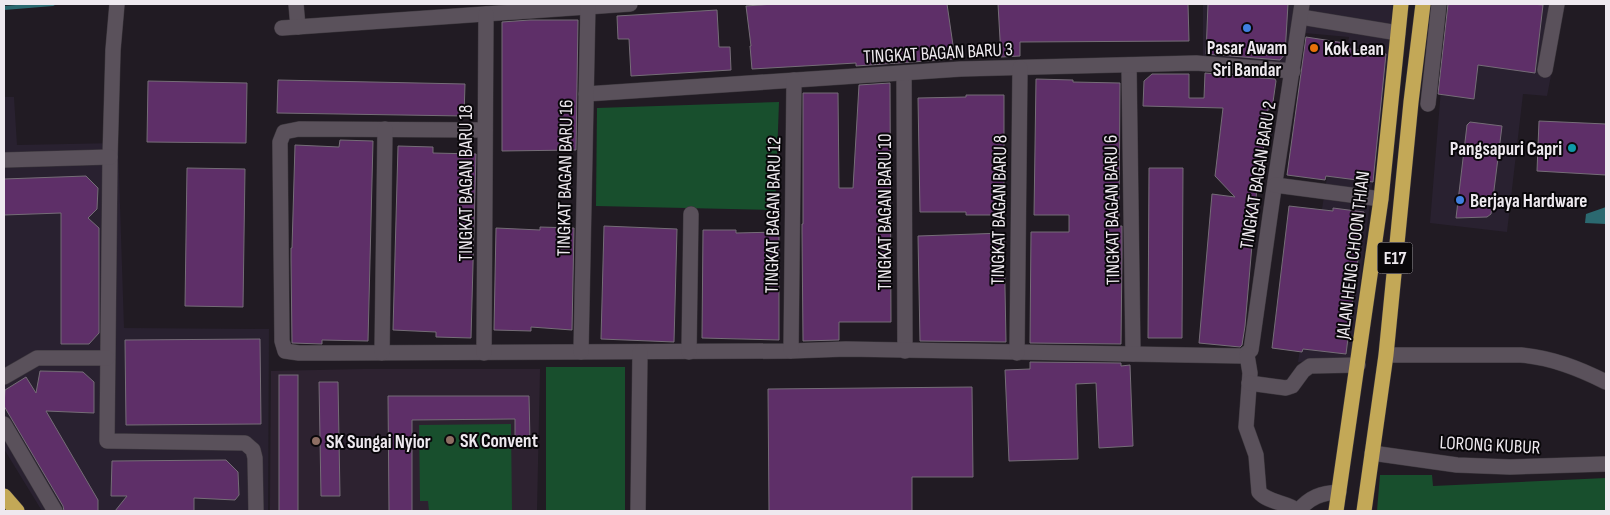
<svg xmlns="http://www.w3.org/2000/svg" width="1610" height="515" viewBox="0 0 1610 515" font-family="'Sofia Sans Condensed',sans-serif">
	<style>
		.commercial { fill: #292130 }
		.built { fill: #2d2230 }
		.green { fill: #184f2d }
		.water { fill: #2b6970 }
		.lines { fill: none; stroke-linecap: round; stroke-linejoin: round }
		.stream { stroke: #2b6970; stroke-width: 4 }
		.building { fill: #5e2f68; stroke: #756d77 }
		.minor-casing { stroke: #3d383e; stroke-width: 16 }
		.highway-casing { stroke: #3d383e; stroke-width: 16 }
		.minor { stroke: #5a515b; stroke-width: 15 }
		.highway { stroke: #c3a857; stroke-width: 15 }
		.shop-dot { fill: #3f7fe0; stroke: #09070a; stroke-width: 2 }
		.food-dot { fill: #e8710a; stroke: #09070a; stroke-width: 2 }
		.culture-dot { fill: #0f9aa8; stroke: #09070a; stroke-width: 2 }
		.education-dot { fill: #8d6e63; stroke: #09070a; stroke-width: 2 }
		.labels { text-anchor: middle; stroke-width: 4; stroke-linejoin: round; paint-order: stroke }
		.shield { fill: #09070a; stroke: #a9a5aa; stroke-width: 1 }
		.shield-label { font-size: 18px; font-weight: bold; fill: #eee9ef }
		.poi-label { font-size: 19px; font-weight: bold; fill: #eee9ef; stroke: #09070a; text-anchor: start }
		.street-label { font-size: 19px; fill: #eee9ef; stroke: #09070a }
	</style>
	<rect width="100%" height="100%" fill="#211b23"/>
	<g class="commercial">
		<path d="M1203,4H1392L1391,31L1351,358L1298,362L1349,37L1293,32L1289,64L1203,59Z"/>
		<path d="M1448,4H1565L1547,96L1523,94L1507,232L1430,223Z"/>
		<path d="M4,97H14L17,145L118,143L124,328L269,329L268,511H42L4,449Z"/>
	</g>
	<path class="built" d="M363,369H540L537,511H270L271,371Z"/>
	<g class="green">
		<path d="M779,102L775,210L596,206L597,108Z"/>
		<rect x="546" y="367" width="79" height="144"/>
		<path d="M511,424L512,511H429L428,501H420L419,425Z"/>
		<path d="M1380,475H1432L1433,486L1606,478V511H1377Z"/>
	</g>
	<path class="water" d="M1606,207V224L1585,223L1586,214Z"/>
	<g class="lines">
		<path class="stream" d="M4,8L53,4"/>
	</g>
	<g class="building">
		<path d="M774,4H947L955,59L856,66V63L752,69L750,46H751L746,6Z"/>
		<path d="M998,4H1188L1189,41L1020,42V56L1001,57Z"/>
		<path d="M1208,4H1288L1285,54L1280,60L1206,54Z"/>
		<path d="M1448,4H1532L1543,5L1535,73L1478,65L1474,99L1438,94Z"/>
		<path d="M717,10L719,47H730L731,70L631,76L629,39H618L617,16Z"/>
		<path d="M530,20H578L576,150L502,151V22Z"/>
		<path d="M1306,37L1345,43L1344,48L1386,54L1373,182L1326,176L1325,180L1287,175Z"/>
		<path d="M1205,73L1275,79L1276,81L1272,109H1268L1259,187H1257L1245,326L1242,345L1240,347L1199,343L1212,194L1235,197L1215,176L1223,108L1143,106L1144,81L1152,74H1189V98H1204Z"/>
		<path d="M1036,79L1073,80V82L1120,83L1119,226H1122V254L1121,344L1030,343L1031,232H1069V215H1034Z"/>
		<path d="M278,80L465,84L464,116L277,113Z"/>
		<path d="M148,81L247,83L246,143L147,142Z"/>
		<path d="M890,83L891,322H839V340L803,341L802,231V224H803V93H838L839,188H853L859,85Z"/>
		<path d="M966,95H1004V215H966V212H920L918,98L966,97Z"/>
		<path d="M1539,121L1606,124V175L1537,171Z"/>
		<path d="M1470,122L1502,126L1491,214L1487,217L1456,218L1467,125Z"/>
		<path d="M340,140L373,141L368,341L322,340V344L292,343L291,259V248H292L295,145L339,147Z"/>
		<path d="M398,146L433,147V153L476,154L471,338L436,337V332L393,330Z"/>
		<path d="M187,168L245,169L243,307L185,306Z"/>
		<path d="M1149,168H1183L1182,338H1148Z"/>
		<path d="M86,176L98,188L97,209L88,218L99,228V333L89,344H61V213L4,215V179Z"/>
		<path d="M1289,206L1333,211V208L1364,212L1346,354L1303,349L1302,352L1272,348Z"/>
		<path d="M604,226L677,229L674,342L601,339Z"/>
		<path d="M540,227L574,228L572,330L531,327V331L494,330L496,228L540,230Z"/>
		<path d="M703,230H736V233L779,232V340L702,338Z"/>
		<path d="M1004,233L1006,342L920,341L918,236Z"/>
		<path d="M260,339L261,424L126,425L125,340Z"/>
		<path d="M1030,362L1121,363V366L1130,365L1133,446L1099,448L1096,383L1076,384L1078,459L1009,461L1005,370L1030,369Z"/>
		<path d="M40,371L83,372L94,382V413L46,411L98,500V511H64L63,506L4,406L5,390L26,377L36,393Z"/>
		<rect x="279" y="375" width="19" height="136"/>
		<path d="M319,382H338L340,496H321Z"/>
		<path d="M972,387L973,477H912V511H769L768,389Z"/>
		<path d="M388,396H529L530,441H515V419L412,420V511H389Z"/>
		<path d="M226,460L238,472L239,495L235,500L194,498V511H115L127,496H111L112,461Z"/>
	</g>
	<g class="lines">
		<g class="minor-casing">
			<g id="minor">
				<path d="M117,4L113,50L110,157L107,441L245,443L253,450L255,458L256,511"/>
				<path d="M296,4L298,27"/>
				<path d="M1301,17L1398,33"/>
				<path d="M282,28L630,4"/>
				<path d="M1129,65L1133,354"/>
				<path d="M1545,70L1557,4"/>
				<path d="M904,73L905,351"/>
				<path d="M586,94L961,69L1196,63L1293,71"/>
				<path d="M1428,104L1439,4"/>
				<path d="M485,130L299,129L284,132L280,142L282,341L285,351L299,353H333L791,351L846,349L1243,356L1251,350L1273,195L1302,4"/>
				<path d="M4,160L110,157"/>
				<path d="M1275,185L1381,199"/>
				<path d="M791,351L794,80"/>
				<path d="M581,352L588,4"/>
				<path d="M689,352L691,214"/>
				<path d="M382,353L385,129"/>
				<path d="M484,353L486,14"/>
				<path d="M1017,353L1020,68"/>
				<path d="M1247,355L1250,373L1246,427L1256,455L1259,492C1268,503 1287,502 1298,511"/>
				<path d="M1386,355H1521C1552,358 1578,368 1606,382"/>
				<path d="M4,377L37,358H107"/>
				<path d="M1249,383L1286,388L1292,386L1303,371L1310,366L1358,365"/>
				<path d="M4,424L55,511"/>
				<path d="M1372,453L1457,465L1510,467L1606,464"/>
				<path d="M638,511L640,352"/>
				<path d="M1298,511C1310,497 1321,493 1339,492"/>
			</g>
		</g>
		<g class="highway-casing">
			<g id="highway">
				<path d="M4,496L17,511"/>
				<path d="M1336,511L1381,199L1401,4"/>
				<path d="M1364,511L1386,355L1411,102L1423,4"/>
			</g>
		</g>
		<use href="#minor" class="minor"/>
		<use href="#highway" class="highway"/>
	</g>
	<g class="shop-dot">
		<circle cx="1247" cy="28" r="5"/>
		<circle cx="1460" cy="200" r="5"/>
	</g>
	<circle class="food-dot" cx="1314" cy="48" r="5"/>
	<circle class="culture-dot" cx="1572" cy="148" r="5"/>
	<g class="education-dot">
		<circle cx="450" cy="440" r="5"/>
		<circle cx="316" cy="441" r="5"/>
	</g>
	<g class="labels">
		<rect class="shield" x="1377.5" y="242.5" width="35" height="31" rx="4"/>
		<g class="shield-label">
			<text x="1395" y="264">E17</text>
		</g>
		<g class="poi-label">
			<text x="1247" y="54" text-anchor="middle">Pasar Awam<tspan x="1247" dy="22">Sri Bandar</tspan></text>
			<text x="1324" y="55">Kok Lean</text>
			<text x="1562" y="155" text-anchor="end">Pangsapuri Capri</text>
			<text x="1470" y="207">Berjaya Hardware</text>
			<text x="460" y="447">SK Convent</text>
			<text x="326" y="448">SK Sungai Nyior</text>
		</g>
		<g class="street-label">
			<text transform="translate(938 52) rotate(-3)" y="7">TINGKAT BAGAN BARU 3</text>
			<text transform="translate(1257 175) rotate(-81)" y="7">TINGKAT BAGAN BARU 2</text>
			<text transform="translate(564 178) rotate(-89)" y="7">TINGKAT BAGAN BARU 16</text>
			<text transform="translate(465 183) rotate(-90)" y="7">TINGKAT BAGAN BARU 18</text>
			<text transform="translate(998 210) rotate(-89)" y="7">TINGKAT BAGAN BARU 8</text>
			<text transform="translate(1111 210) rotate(-91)" y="7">TINGKAT BAGAN BARU 6</text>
			<text transform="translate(884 212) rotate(-90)" y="7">TINGKAT BAGAN BARU 10</text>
			<text transform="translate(772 215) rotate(-89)" y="7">TINGKAT BAGAN BARU 12</text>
			<text transform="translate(1352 255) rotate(-83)" y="7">JALAN HENG CHOON THIAN</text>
			<text transform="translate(1490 444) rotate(3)" y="7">LORONG KUBUR</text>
		</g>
	</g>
	<rect width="1610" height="515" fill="none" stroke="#eee9ef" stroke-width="10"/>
</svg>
